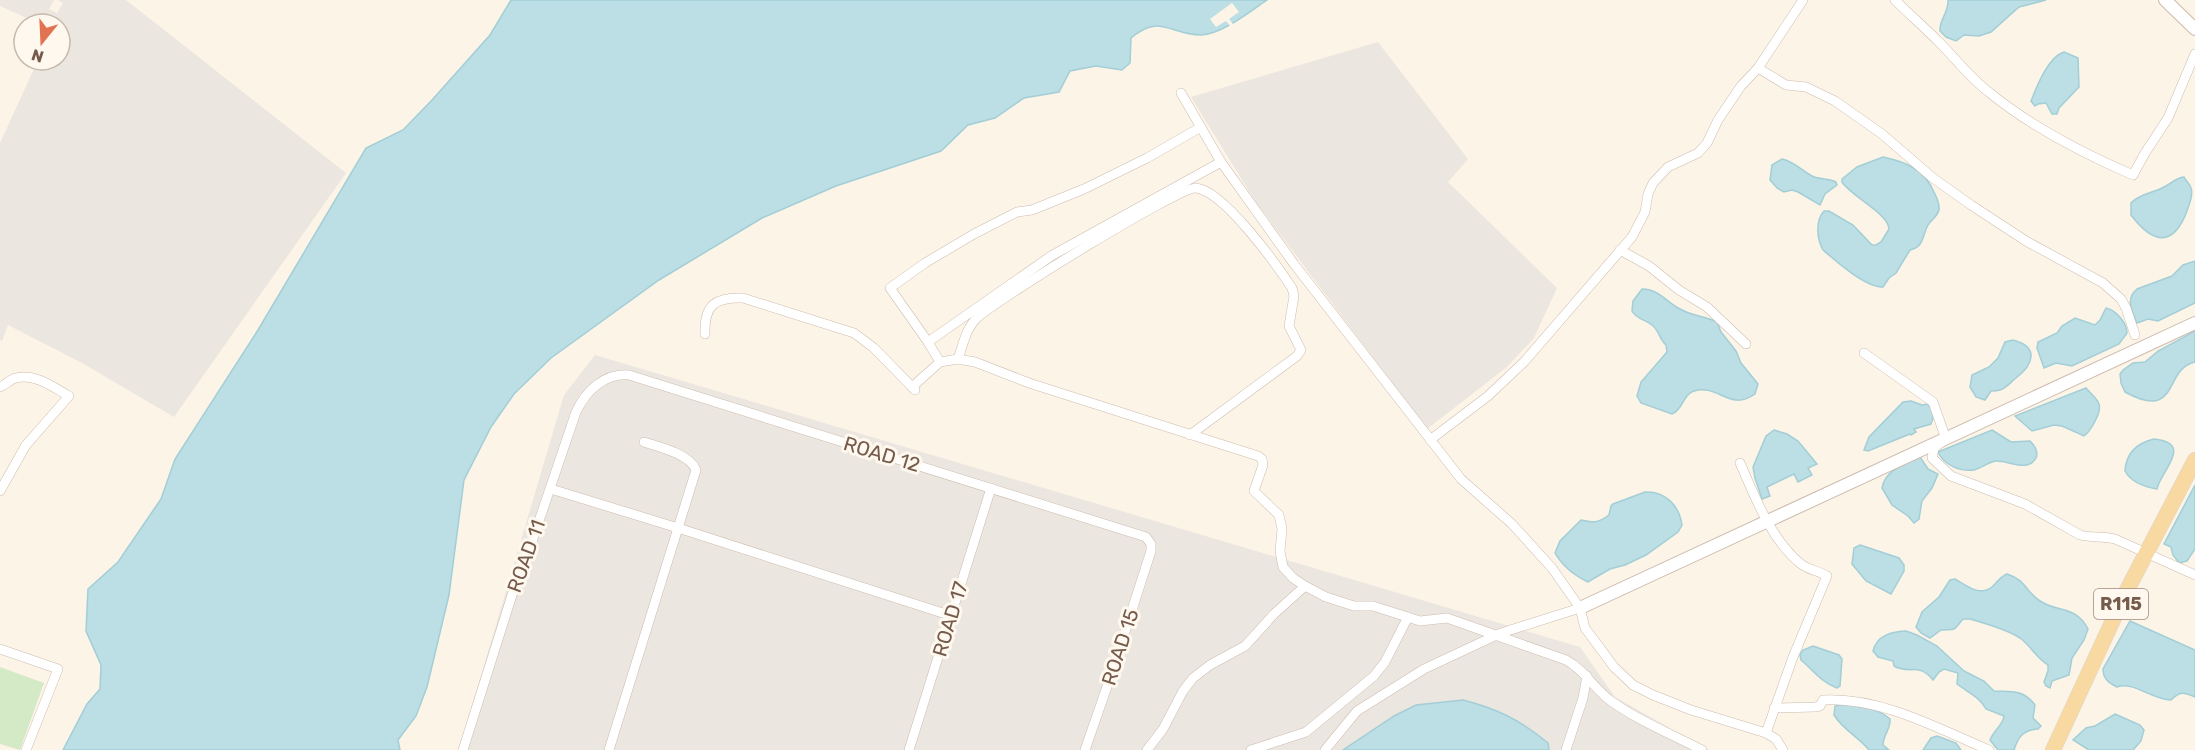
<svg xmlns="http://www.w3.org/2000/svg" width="2195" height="750" viewBox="0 0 2195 750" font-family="Rubik,sans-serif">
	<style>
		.industrial { fill: #ece6e1 }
		.green { fill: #d4e9c6 }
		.water { fill: #bcdee5; stroke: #a3ced6; stroke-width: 1.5 }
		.pier { fill: #fcf4e7 }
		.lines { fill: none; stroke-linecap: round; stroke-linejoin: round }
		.minor-casing { stroke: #cdbcae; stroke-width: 10 }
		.tertiary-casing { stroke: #cdbcae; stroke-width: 14 }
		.primary-casing { stroke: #dbd4d0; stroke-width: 16 }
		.minor { stroke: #fff; stroke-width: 9 }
		.tertiary { stroke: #fff; stroke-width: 12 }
		.primary { stroke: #f8d9a2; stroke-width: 15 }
		.labels { text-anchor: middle; stroke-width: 6; stroke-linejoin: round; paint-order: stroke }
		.shield { fill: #fef8ee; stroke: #9e8a7d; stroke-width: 1.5 }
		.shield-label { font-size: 18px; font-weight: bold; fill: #755b4c }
		.street-label { font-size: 20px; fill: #755b4c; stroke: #fef8ee }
	</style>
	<rect width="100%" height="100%" fill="#fcf4e7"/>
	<g class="industrial">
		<path d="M0,0H54L49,9L57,13L63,3L58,0H126L346,173L174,417L82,363L8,325L2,341L0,340V143L38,60H60V24H40L0,6Z"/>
		<path d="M1378,42L1468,159L1448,182L1557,288L1534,338L1507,367L1427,429L1255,201L1191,97Z"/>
		<path d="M595,355L1580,647L1615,697L1709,750H459L564,395Z"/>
	</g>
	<path class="green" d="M0,667L44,683L20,750L0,744Z"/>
	<g class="water">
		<path d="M511,0H1267C1251,11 1222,34 1201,35C1170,35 1160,13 1131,38L1130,63L1122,70L1096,66L1070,71L1059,92L1024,98L995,118L968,125L941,151L836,186L762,218L659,280L551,358L514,394L491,427L464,480L449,595L427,687L416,716L398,740L400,750H63L87,704L100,689L101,665L86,631L88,589L118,562L161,499L175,459L258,330L366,148L403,130L432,100L490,35Z"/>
		<path d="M1948,0H2046L2019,7L1991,32L1979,36L1964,35L1956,41L1946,37L1940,31C1939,20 1949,12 1948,0Z"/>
		<path d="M2064,52L2078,58L2079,87L2059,108L2057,114H2052L2046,103L2038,104L2035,106L2031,101C2037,86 2048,57 2064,52Z"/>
		<path d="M1883,157C1906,162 1924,169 1934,192C1937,198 1940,204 1939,210C1937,217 1931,220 1928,225C1922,236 1924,247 1910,250L1896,273L1889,278L1883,287C1865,287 1837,262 1823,250C1817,239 1815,221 1824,211H1829L1853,225L1872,245H1876L1881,242L1889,229C1888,213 1852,197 1842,182V179L1857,167Z"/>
		<path d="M1782,159C1795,162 1801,170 1812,176C1820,180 1828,178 1836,182L1837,185L1825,194L1820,205L1798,192L1792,190L1784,192L1777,188L1770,180L1772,165Z"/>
		<path d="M2184,177C2186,181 2190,184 2191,188C2194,195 2189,204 2187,211C2173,248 2153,244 2131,215V203C2139,194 2152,193 2162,188C2171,184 2175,178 2184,177Z"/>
		<path d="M2195,261V303L2158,321L2148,319L2137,323C2132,311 2125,299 2137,289L2172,276L2183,265Z"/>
		<path d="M1642,289C1659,289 1666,302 1680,309C1692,316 1705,316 1717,322L1721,332L1736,351L1741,363L1758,384L1755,394C1729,412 1720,384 1694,391C1683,394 1683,410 1672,414L1641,403L1637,396L1641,382L1667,352L1666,345C1659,339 1659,330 1652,325C1645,319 1637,320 1632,311L1633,301Z"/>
		<path d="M2106,308C2116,310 2127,323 2127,333L2119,344L2072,366L2056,363L2044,368L2037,348L2038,342L2057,333L2062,326L2075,318L2095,325L2100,320Z"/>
		<path d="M2195,331V362C2163,369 2180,422 2125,392L2121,383L2120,374L2123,370L2133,363L2145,362L2158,351Z"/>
		<path d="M2013,340C2040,347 2033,365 2016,378C2011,382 2006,388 2000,390C1997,391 1994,391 1991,391L1985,400L1976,397L1970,387L1972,375L1989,367L1998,358L2005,342Z"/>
		<path d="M2086,388C2090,393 2097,398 2099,404C2102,412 2090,432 2084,436L2062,426L2054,425L2032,431L2015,416Z"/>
		<path d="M1911,401L1922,405L1928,404C1933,410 1935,417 1931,424L1914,429L1916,432L1911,435L1910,434L1868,451L1864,450L1869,437L1903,402Z"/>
		<path d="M1774,430L1787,434L1798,441L1817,464L1808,468L1812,475L1798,482L1794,474L1767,487L1770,496L1762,499L1755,478L1753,467L1766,436Z"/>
		<path d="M1992,430L2011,442L2030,441C2034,445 2039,451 2036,458C2028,473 2007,460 1996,461C1988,462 1982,468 1974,470C1960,472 1944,465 1938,452Z"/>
		<path d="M2154,439C2195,443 2160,472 2157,489C2145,487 2131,482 2125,471C2126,453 2137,443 2154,439Z"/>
		<path d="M1920,457L1928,469L1938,474L1932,488L1922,501L1919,519L1914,523L1908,516L1892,505L1882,488C1885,470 1905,464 1920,457Z"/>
		<path d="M2195,485V549L2187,561L2179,563L2173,555L2171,547L2164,544Z"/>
		<path d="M1645,492C1665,491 1679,505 1682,525L1678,532L1646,555L1625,565L1610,569L1588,582C1573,575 1563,567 1555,553L1560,541L1581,520C1594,523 1598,523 1609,515L1611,506L1613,504Z"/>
		<path d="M1860,545L1899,558L1904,565V571L1891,594L1866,581L1852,564L1854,548Z"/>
		<path d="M2007,574C2026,580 2026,592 2040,601C2058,613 2076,605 2088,629L2084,640L2072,658L2069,675L2052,681L2050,688L2046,686L2044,682L2048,671V665C2036,658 2031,646 2020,638C2006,629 1986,624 1970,619H1963C1952,632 1957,629 1941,630L1930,638L1921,633L1916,627L1922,612L1939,597L1950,580L1955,579C1966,585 1979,597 1992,587C1997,582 2000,577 2007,574Z"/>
		<path d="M2130,621L2195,650V697C2184,692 2180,691 2171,700C2152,700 2134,681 2117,687C2109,683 2103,679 2103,669Z"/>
		<path d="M1906,631L1917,635L1937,646L1964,671L1984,681L1994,691C2012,692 2023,689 2035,705L2033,718L2041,726L2038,729C2023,730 2018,737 2014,750H1998L1990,740C1994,730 2003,725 2004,716L1986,709C1979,696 1967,692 1957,684L1958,673L1944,669L1939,672L1933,680C1919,662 1910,675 1894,666L1893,661L1878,657L1873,651C1877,635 1891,632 1906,631Z"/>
		<path d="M1813,646L1839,655L1842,659L1840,686L1837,688C1822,683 1813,670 1801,660L1800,655L1803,650Z"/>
		<path d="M1463,700C1498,709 1520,720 1548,743L1549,750H1343L1394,716L1416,705Z"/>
		<path d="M1843,704C1859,706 1877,707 1890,719C1891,729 1883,735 1883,745L1889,750H1869C1859,737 1843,730 1834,715L1835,706Z"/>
		<path d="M2115,714L2140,725L2144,730L2141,741L2133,750H2089L2073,740L2086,728L2095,726Z"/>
		<path d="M1937,736L1956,743L1961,750H1923L1931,738Z"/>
	</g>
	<path class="pier" d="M1232,3L1239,12L1229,19L1233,24L1230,26L1226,21L1216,27L1210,19Z"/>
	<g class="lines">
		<g class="minor-casing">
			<g id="minor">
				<path d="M1895,0C1909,14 1924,27 1938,41C1956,59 1970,78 1990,93C2033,128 2082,153 2133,175L2145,153L2168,118L2195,54"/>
				<path d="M1758,68L1786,85L1806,87L1835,101L1882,134L1933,178L1971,205L2026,241L2103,283L2121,299L2126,308L2135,335"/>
				<path d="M1181,93L1221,162L1294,264L1461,479L1512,524L1552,568L1580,608L1585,628L1614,667L1633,685L1653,695L1691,710L1766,733L1776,739L1783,750"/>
				<path d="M1620,250L1649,266L1679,290L1707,307L1746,344"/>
				<path d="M705,334C704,305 715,297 743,298L854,333L874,348L915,390"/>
				<path d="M928,342L890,288L925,263L974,234L1017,212L1032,210L1084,189L1147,158L1201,127"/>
				<path d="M1864,353L1933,402L1946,439L1934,448L1932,458L1951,476L2025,504L2080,535C2092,538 2103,536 2115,539L2195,575"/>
				<path d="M958,359C963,345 966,328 977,318C996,300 1180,186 1196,188C1224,191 1276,264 1292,288L1294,296L1289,326L1301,350L1297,356L1190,435"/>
				<path d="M940,362L928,342L1051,256L1221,162"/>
				<path d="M0,387C6,385 10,379 16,378C35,373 53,387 69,396L26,445L0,491"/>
				<path d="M912,387L940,362L958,359L975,362L1029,383L1258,456L1262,459L1263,465L1254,491L1279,515L1282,529L1280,551L1283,567L1293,578L1305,586L1326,597L1354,606H1373L1420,621L1447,618L1566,660C1585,670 1594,689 1611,701C1639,721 1671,734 1702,750"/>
				<path d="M1430,440L1488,396L1524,362L1632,237L1645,212L1648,194L1653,183L1668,167L1698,153L1707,143L1718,120L1741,86L1758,68L1803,0"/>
				<path d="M1740,463C1755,497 1771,540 1801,564C1809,570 1819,571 1827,576L1793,657L1766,733"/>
				<path d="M551,489L678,528L696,470C690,454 659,447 644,442"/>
				<path d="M0,649L58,669L26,750"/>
				<path d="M1774,708L1815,707L1820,706L1823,700C1881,697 1937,728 1989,750"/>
				<path d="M463,750L512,595L523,568L576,412C586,391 604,373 629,375L1146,537L1151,544V551L1110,678L1085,750"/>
				<path d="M609,750L678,528L952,616"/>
				<path d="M909,750L991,488"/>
				<path d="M1147,750L1163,729L1183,691L1193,678L1210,665L1245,646L1274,614L1305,586"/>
				<path d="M1251,750L1306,732L1374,676L1385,662L1408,617"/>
				<path d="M1325,750L1357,711L1424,669L1501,633L1580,608"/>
				<path d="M1566,750L1583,698L1587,676"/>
			</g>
		</g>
		<g class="tertiary-casing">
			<g id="tertiary">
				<path d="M2165,0L2195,29"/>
				<path d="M1580,608L2195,323"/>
			</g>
		</g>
		<g class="primary-casing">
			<path id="primary" d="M2053,750L2126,592L2195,460"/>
		</g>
		<use href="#minor" class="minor"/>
		<use href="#tertiary" class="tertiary"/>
		<use href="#primary" class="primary"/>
	</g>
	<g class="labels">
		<rect class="shield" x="2094" y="589" width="54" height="30" rx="4.5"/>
		<g class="shield-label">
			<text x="2121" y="610">R115</text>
		</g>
		<g class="street-label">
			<text transform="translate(882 454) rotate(17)" y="7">ROAD 12</text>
			<text transform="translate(526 556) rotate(-70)" y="7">ROAD 11</text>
			<text transform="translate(950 619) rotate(-73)" y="7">ROAD 17</text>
			<text transform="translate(1120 647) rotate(-72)" y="7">ROAD 15</text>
		</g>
	</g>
	<g transform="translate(42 42) rotate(198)"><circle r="28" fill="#fef8ee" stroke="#c7b9ad" stroke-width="1.5"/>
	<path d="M0-4.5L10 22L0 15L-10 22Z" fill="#e17351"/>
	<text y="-9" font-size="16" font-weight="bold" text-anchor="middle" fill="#755b4c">N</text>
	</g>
</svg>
